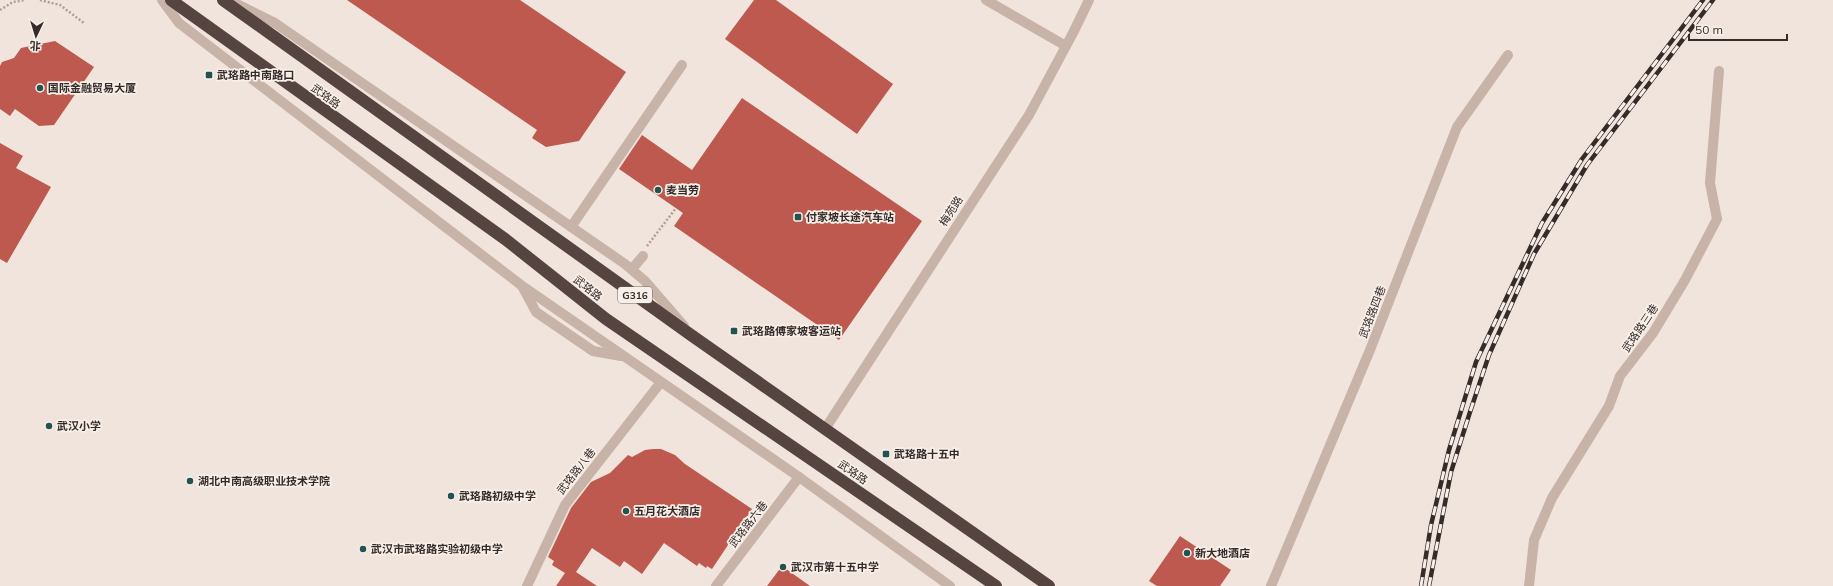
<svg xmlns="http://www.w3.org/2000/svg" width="1833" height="586" viewBox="0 0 1833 586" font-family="Mulish,'Noto Sans SC',sans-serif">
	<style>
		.building { fill: #bd594e }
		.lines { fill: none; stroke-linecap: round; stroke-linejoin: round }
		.path { stroke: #b39d94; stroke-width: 2.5; stroke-dasharray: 2 2; stroke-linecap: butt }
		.minor { stroke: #c8b3a9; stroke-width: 10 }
		.highway { stroke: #564440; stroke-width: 12 }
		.rail-casing { stroke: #352b29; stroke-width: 4.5 }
		.rail { stroke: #f8efe9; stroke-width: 3; stroke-dasharray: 9; stroke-linecap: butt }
		.poi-dot { fill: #215450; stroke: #f8efe9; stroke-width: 1.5 }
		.labels { text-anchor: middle; stroke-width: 3.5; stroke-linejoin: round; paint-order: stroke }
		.shield { fill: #f8efe9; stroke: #706663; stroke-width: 1 }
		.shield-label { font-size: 10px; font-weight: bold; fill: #352b29 }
		.poi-label { font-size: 11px; font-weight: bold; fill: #352b29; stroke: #f8efe9; text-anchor: start }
		.street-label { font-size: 11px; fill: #352b29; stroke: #f8efe9 }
	</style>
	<rect width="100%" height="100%" fill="#f0e4dd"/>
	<g class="building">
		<path d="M347,0H520L626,72L579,141L546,147L532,138L537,130Z"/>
		<path d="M754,0H776L893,84L857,134L725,39Z"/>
		<path d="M55,41L94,67L54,125L39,126L15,109L10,116L0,109V66L2,62L14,58L21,48Z"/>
		<path d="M742,98L922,221L839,340L674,226L683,213L619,169L642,135L692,170Z"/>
		<path d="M0,143L23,156L16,168L51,187L7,263L0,259Z"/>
		<path d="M653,449H661L675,455L685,464L752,509L712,569L707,566L706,568L699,563L697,566L664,543L642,574L624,561L620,567L592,548L576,572L597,586H556L565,573L552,565L554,561L548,557L571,508L591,482L610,473L628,455L632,457L645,450Z"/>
		<path d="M1180,536L1231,570L1220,586H1157L1149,581Z"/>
		<path d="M782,566L810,586H767Z"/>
	</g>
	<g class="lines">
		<g class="path">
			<path d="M40,0L60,5L84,23"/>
			<path d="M0,10L13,2L25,0"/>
			<path d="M647,246L676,208"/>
		</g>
		<g class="minor">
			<path d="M162,0L179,23L521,285L799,477L950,586"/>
			<path d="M986,0L1066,46"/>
			<path d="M233,2L275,23L625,264L645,281L684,326"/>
			<path d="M571,227L682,65"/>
			<path d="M632,269L643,256"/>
			<path d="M522,286L536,312L593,351L621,356"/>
			<path d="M825,429L1029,115L1073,33L1089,0"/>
			<path d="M527,586L565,505L661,382"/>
			<path d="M716,586L799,477"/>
			<path d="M1271,586L1370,350L1457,127L1508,55"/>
			<path d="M1529,586L1534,540L1552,498L1609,406L1620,376L1653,333L1685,280L1717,219L1710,183L1719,71"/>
		</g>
		<g class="highway">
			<path d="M171,0L505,239L606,319L996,586"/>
			<path d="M223,0L691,335L1049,586"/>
		</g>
		<g class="rail-casing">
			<g id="rail">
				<path d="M1421,586L1431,525L1449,450L1476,362L1542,223L1582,159L1703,0"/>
				<path d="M1429,586L1451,472L1470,412L1489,355L1534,254L1587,165L1713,0"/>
			</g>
		</g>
		<use href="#rail" class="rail"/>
	</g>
	<g class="poi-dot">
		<rect x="205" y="71" width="8" height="8" rx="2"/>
		<circle cx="40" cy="88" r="4"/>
		<circle cx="658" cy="190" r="4"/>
		<rect x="794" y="213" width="8" height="8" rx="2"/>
		<rect x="730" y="327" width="8" height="8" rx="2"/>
		<circle cx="49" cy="426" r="4"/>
		<rect x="882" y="450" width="8" height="8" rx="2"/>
		<circle cx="190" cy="481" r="4"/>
		<circle cx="451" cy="496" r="4"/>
		<circle cx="626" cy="511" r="4"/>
		<circle cx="363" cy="549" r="4"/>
		<circle cx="1187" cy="553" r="4"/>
		<circle cx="783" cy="567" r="4"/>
	</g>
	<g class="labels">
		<rect class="shield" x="618" y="287" width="34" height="16" rx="3"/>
		<g class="shield-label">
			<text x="635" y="299">G316</text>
		</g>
		<g class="poi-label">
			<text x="217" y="79">武珞路中南路口</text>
			<text x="48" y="92">国际金融贸易大厦</text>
			<text x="666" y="194">麦当劳</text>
			<text x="806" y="221">付家坡长途汽车站</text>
			<text x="742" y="335">武珞路傅家坡客运站</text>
			<text x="57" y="430">武汉小学</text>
			<text x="894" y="458">武珞路十五中</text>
			<text x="198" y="485">湖北中南高级职业技术学院</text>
			<text x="459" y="500">武珞路初级中学</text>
			<text x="634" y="515">五月花大酒店</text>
			<text x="371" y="553">武汉市武珞路实验初级中学</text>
			<text x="1195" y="557">新大地酒店</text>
			<text x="791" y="571">武汉市第十五中学</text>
		</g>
		<g class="street-label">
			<text transform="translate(326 96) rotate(36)" y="4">武珞路</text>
			<text transform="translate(951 211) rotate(-57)" y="4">梅苑路</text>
			<text transform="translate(588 288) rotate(38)" y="4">武珞路</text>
			<text transform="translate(1372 312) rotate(-69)" y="4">武珞路四巷</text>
			<text transform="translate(1640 328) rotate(-56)" y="4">武珞路三巷</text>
			<text transform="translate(576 471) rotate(-52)" y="4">武珞路八巷</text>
			<text transform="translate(853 472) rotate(34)" y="4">武珞路</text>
			<text transform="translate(748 524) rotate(-52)" y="4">武珞路六巷</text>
		</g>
	</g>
	<g transform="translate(36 36) rotate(184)" stroke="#f8efe9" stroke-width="3" paint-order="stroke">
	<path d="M0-3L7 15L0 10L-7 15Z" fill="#352b29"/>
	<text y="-6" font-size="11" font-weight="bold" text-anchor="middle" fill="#352b29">北</text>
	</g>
	<path d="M1689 34v6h98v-6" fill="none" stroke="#352b29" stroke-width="2"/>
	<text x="1695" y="34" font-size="12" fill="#352b29" stroke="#f8efe9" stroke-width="3" paint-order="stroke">50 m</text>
</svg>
